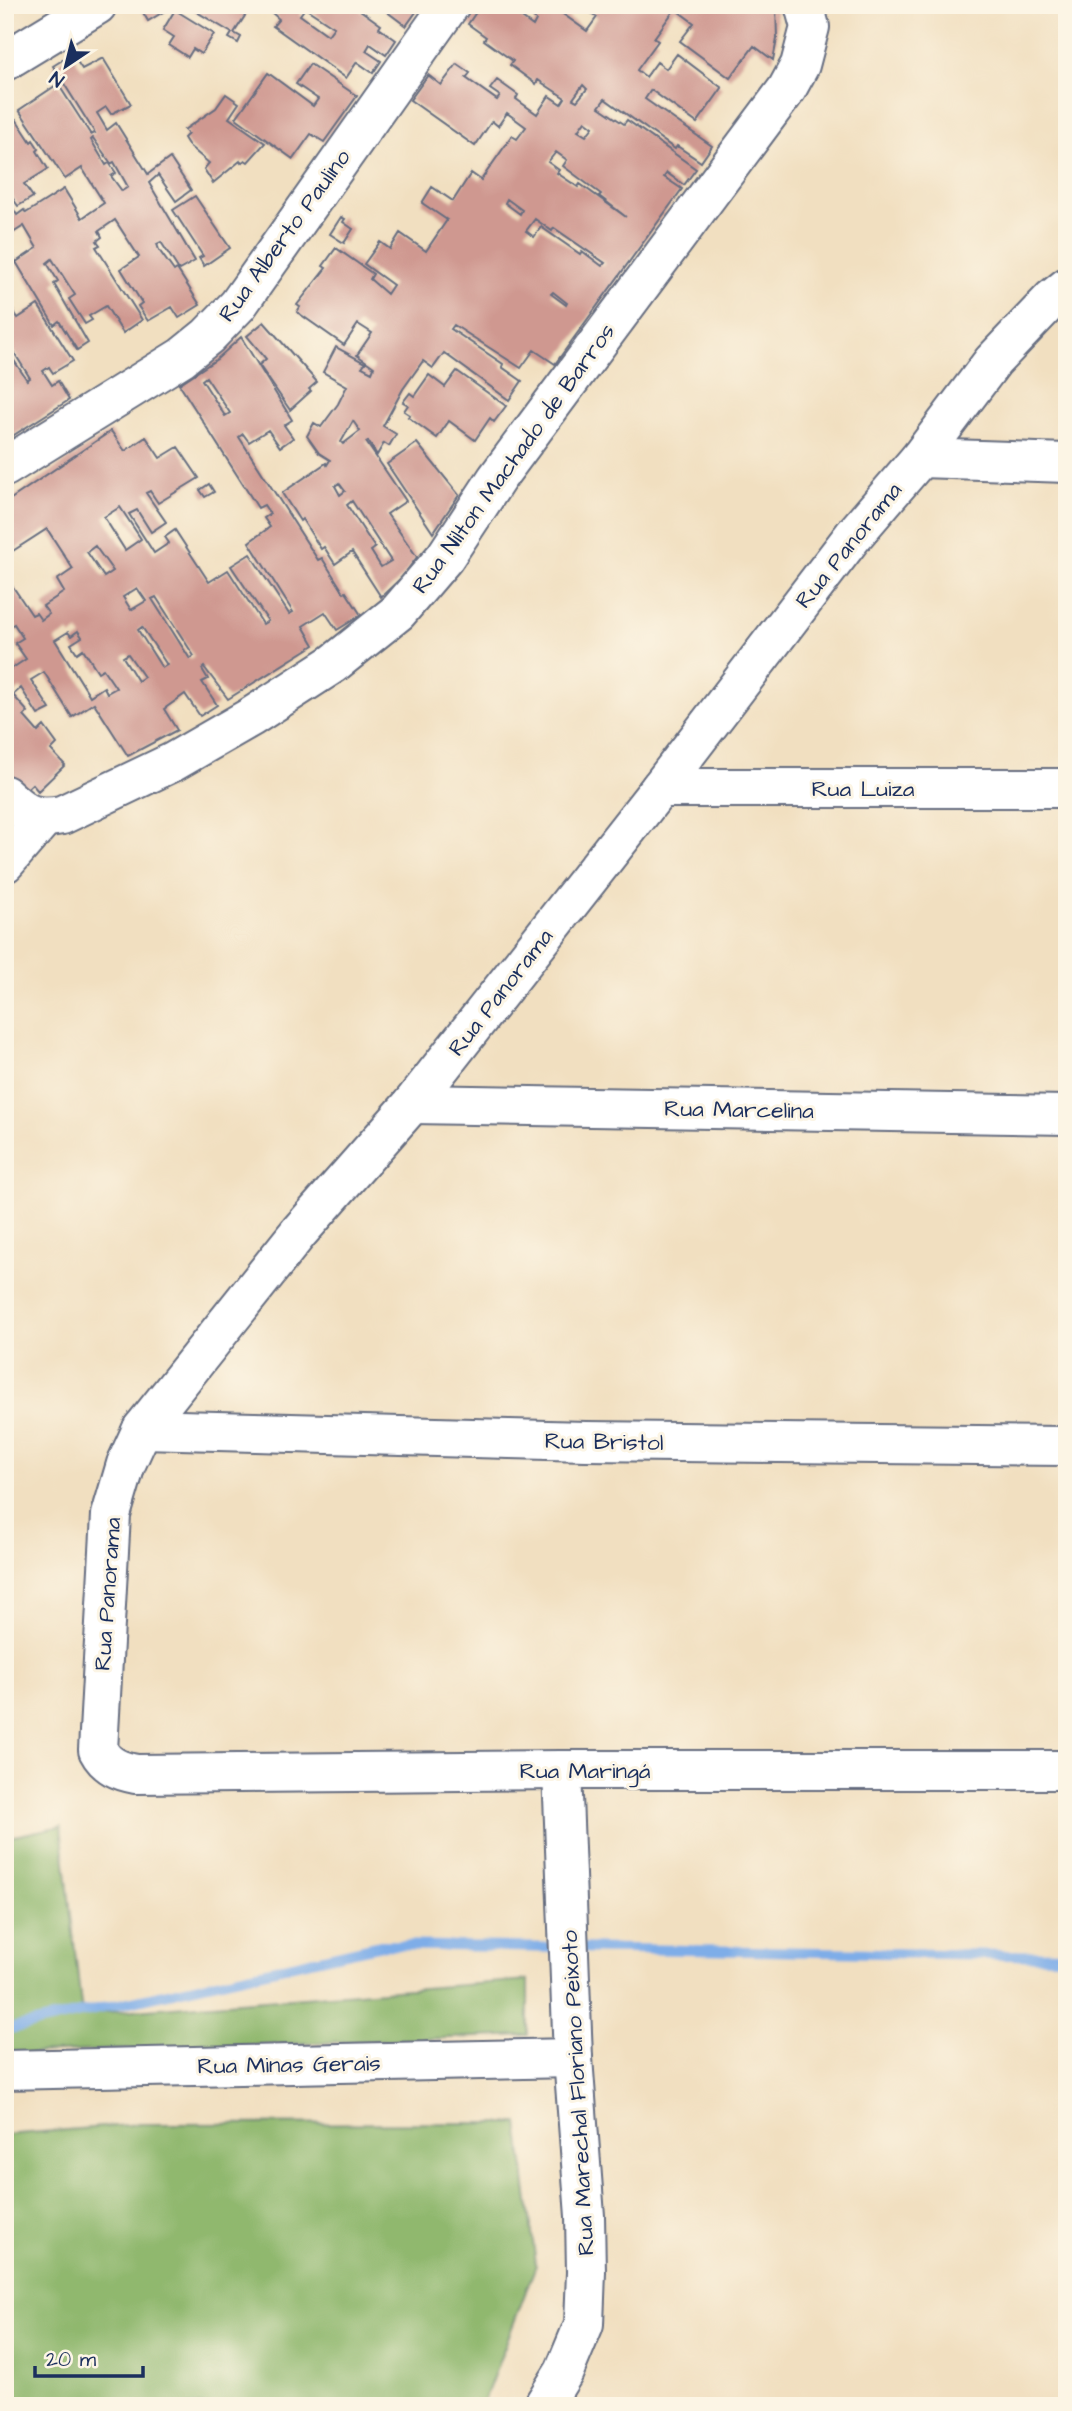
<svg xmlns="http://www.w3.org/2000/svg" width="1072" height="2411" viewBox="0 0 1072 2411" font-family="'Architects Daughter',sans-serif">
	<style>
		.forest { fill: #90b86e; stroke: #567466; stroke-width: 2 }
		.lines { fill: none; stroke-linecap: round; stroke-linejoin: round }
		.stream { stroke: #7eade8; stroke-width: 10 }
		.building { fill: #cf9890; fill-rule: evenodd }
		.minor-casing { stroke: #666d80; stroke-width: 42 }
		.minor { stroke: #fff; stroke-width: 38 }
		.labels { text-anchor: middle; stroke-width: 6; stroke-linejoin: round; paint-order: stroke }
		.street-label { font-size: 23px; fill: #1b2f5e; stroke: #fcf5e5 }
	</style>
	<rect width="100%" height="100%" fill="#fcf5e5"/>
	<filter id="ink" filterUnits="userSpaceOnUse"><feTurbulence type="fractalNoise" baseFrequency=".0143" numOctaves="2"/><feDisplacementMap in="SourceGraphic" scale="14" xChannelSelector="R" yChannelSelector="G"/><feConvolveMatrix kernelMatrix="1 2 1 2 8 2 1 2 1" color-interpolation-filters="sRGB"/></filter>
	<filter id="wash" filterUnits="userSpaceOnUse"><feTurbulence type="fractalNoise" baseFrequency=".00686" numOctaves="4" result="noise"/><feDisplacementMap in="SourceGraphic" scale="28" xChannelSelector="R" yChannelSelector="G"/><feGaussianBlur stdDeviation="1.57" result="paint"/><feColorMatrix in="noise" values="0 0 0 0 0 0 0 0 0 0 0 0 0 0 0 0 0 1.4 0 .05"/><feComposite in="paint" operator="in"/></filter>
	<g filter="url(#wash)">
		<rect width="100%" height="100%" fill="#f1dfc0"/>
		<g class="forest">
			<path d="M61,1826L82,2014L528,1980V2035L5,2054V1838Z"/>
			<path d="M518,2123L536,2265L482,2406H5V2135L141,2124Z"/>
		</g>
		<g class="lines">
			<path class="stream" d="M5,2030L381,1945L1067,1956"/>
		</g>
		<g id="blocks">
			<g class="building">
				<path d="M146,5H165L168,9L148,21L141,9Z"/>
				<path d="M194,5H252L234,33L241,37L238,43L229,38L232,33L192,9Z"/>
				<path d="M263,5H353L381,25L379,28L396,40L386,55L370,44L366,51L381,61L373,73L357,62L346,78L273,26L279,19ZM305,8L334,27L328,35L300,15Z"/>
				<path d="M378,5H421L406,26Z"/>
				<path d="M481,5H504L533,26L536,20L515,5H563L561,9L565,12L563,14L587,31L597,17L588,11L592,5H776L777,39L773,60L754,46L730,78L680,41L694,23L675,9L654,38L658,41L637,70L646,77L657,62L666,69L677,54L722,88L697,123L651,90L645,99L712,146L701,162L677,146L675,149L605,99L599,107L624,124L627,120L696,169L684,185L667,173L664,177L682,189L555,364L534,350L521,368L454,325L451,329L503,364L502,367L522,381L509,400L444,353L433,368L423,361L403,389L383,426L396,434L389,446L384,443L377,455L368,441L366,442L406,501L387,514L417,557L402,577L381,597L352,552L335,564L324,547L321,549L302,519L300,521L282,493L326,463L327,465L330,460L319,453L307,436L314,423L321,427L338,404L347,386L323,372L336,347L365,363L362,367L372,372L374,367L357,355L372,333L358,324L344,345L297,312L300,307L297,305L326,268L323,266L336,248L373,274L370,279L387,294L393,285L364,264L380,242L390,249L400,233L426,251L447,220L422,203L432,187L453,201L471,173L481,180L512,136L517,139L526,127L507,113L498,126L492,121L475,146L410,100L428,75L441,85L457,64L470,73L466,78L497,100L500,96L490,89L497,80L518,95L516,99L537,114L549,96L561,104L565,98L538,80L536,84L510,65L513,61L484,40L486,37L468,24ZM583,85L587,89L577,101L573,99ZM585,121L593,127L586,136L578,131ZM556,152L567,160L563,166L601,194L599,196L626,217L580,184L578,187L557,173L559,170L548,162ZM507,199L522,210L520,214L505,203ZM535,219L552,231L554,228L605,263L602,266L582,251L580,254L541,227L534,237L526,231ZM553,292L567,303L566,305L551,294ZM353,421L360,431L343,444L341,442ZM339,483L345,491L340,495L335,486ZM352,501L391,561L381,567L371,551L375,548L347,505Z"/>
				<path d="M175,10L214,34L201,54L193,49L188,57L169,45L174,37L163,30Z"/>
				<path d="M72,54L82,69L103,58L131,104L111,114L106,107L97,113L107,130L116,123L148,174L170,158L191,190L176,201L158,175L149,183L195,261L179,270L161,242L157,244L159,250L174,271L177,269L200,305L179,318L172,307L148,321L138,306L142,303L121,269L139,257L115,220L99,231L102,237L97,241L100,245L96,247L142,320L123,333L106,306L89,316L92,320L85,324L69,299L75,295L52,259L47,263L58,281L54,284L88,343L77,350L59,321L54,325L16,262L37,248L24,226L5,238V196L17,215L24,210L26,213L64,189L82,218L104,203L82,168L65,179L19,110L58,84L91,135L95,133L53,66ZM93,138L110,162L106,165L91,140ZM114,162L128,187L122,191L111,176L116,173L110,164Z"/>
				<path d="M310,64L357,96L324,142L311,134L293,159L236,118L268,73L313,106L318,99L296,84Z"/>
				<path d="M226,94L239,103L229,118L265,143L248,162L245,160L241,163L240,161L213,183L204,169L209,163L189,146L184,138L188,134L184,130L216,108Z"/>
				<path d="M16,119L31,142L33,140L39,149L37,151L48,169L24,184L33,197L18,206L5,187V126Z"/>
				<path d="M195,196L230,248L204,266L199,258L203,256L173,210Z"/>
				<path d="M341,217L345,219L343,222L353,229L344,243L330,234Z"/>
				<path d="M5,242L16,262L5,270Z"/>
				<path d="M5,298L18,318L38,305L73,361L53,373L49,367L43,371L52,385L58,381L69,400L6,440L5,347L27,380L30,378L5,338Z"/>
				<path d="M264,322L317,382L309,389L311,391L290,410L259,365L266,359L247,336Z"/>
				<path d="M241,337L292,420L284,425L293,438L280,447L268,430L249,442L243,434L239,437L318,560L322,558L344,593L346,592L361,615L337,630L325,612L303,626L314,645L228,699L204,667L202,669L208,679L202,682L217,705L200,716L185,694L164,709L177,730L128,756L94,703L72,717L44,672L31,680L50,709L38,715L21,688L13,695L28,712L24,716L38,732L44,726L57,744L51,750L65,765L38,791L32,784L21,794L5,774V673L26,659L15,643L23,638L14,624L5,630V575L32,615L36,613L41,620L49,614L43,606L64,592L57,580L73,569L47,529L5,556V503L111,431L125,451L146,437L160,458L178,447L199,478L158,503L150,491L146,493L166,522L151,532L137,510L129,514L154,553L169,543L165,537L175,530L209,582L228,570L263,624L268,621L231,566L250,554L289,614L293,612L249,542L270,527L264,518L270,514L264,505L258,508L179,384L217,359ZM206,377L230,413L225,416L202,380ZM120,507L141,539L125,550L104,517ZM95,546L113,571L104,577L87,552ZM137,588L146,601L131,610L123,597ZM156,597L194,656L190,659L152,599ZM142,627L167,665L162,668L138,630ZM78,631L82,637L71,644L77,653L83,649L98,672L103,669L116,688L107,693L104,687L90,696L55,640L68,632L71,636ZM128,654L144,677L138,681L123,657Z"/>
				<path d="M457,371L506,406L494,422L490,418L475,440L449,421L437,438L408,417L410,415L404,411L408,405L403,402L410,393L414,396L429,375L445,387Z"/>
				<path d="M417,443L459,495L433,533L387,464Z"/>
				<path d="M209,484L214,492L205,497L200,490Z"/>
			</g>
		</g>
	</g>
	<g filter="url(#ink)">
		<use href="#blocks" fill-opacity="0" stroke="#666d80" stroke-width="2"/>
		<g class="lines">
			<g class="minor-casing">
				<g id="minor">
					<path d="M5,61L97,5"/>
					<path d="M1067,287L1052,299L993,361L920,458L853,536L660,788L412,1104L299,1232L142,1429L126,1464L111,1515L98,1750C106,1766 120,1771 136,1774L562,1770H1067"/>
					<path d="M920,458L1067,463"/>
					<path d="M5,467L182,357L208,336L238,305L450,5"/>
					<path d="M660,788H1067"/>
					<path d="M5,795C25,814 34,820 62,815L173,762L251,717L333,664L398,612L445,557L497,478L787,89L800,65L810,27L804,5"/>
					<path d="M5,863L44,818"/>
					<path d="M412,1104L1067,1115"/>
					<path d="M142,1429L586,1441L1067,1446"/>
					<path d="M5,2070L573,2058"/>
					<path d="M543,2406L564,2372L584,2324L586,2272L585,2216L573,2058L562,1770"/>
				</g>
			</g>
			<use href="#minor" class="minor"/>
		</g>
	</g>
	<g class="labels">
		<g class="street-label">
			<text transform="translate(284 235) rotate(-54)" y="8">Rua Alberto Paulino</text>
			<text transform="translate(513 458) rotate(-54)" y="8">Rua Nilton Machado de Barros</text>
			<text transform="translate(848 545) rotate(-51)" y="8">Rua Panorama</text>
			<text x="863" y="796">Rua Luiza</text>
			<text transform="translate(500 992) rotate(-52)" y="8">Rua Panorama</text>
			<text transform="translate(739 1109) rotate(1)" y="8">Rua Marcelina</text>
			<text transform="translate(604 1441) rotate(1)" y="8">Rua Bristol</text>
			<text transform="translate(107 1594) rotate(-86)" y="8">Rua Panorama</text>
			<text x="585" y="1778">Rua Maringá</text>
			<text transform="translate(289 2064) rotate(-1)" y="8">Rua Minas Gerais</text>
			<text transform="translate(577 2093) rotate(-93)" y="8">Rua Marechal Floriano Peixoto</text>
		</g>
	</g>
	<rect width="1072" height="2411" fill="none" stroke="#fcf5e5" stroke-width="28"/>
	<g transform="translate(66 66) rotate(215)" stroke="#fcf5e5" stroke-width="5" paint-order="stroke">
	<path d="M0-5L12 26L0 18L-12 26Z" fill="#1b2f5e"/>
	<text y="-10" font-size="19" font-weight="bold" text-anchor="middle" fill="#1b2f5e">N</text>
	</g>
	<path d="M35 2366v10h108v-10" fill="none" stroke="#1b2f5e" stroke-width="3.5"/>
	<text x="46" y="2366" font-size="21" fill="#1b2f5e" stroke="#fcf5e5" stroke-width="5" paint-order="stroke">20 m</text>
</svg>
